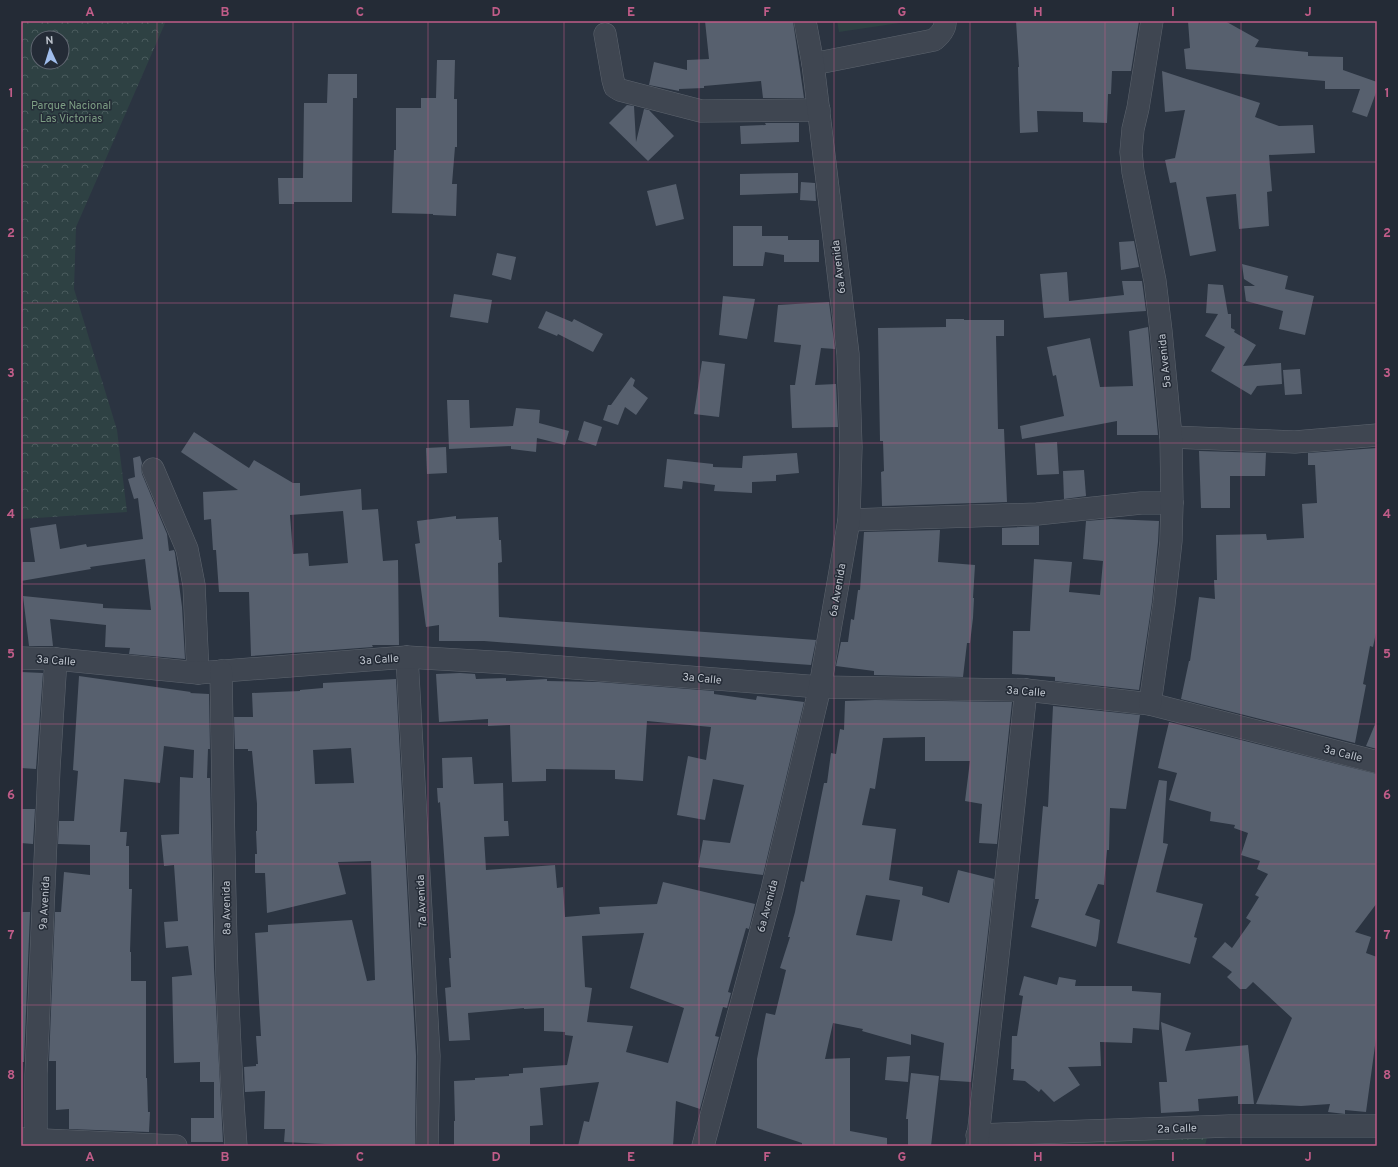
<svg xmlns="http://www.w3.org/2000/svg" width="1398" height="1167" viewBox="0 0 1398 1167" font-family="Overpass,sans-serif">
	<style>
		.forest { fill: url(#forest-crowns); fill-rule: evenodd }
		.garden { fill: #2e4143 }
		.building { fill: #57606e; fill-rule: evenodd }
		.lines { fill: none; stroke-linecap: round; stroke-linejoin: round }
		.minor-casing { stroke: #5d646e; stroke-width: 23 }
		.minor { stroke: #3f4651; stroke-width: 22 }
		.grid { fill: none; stroke: #c05c88; stroke-width: 1; stroke-opacity: 0.55 }
		.labels { text-anchor: middle; stroke-width: 3; stroke-linejoin: round; paint-order: stroke }
		.park-label { font-size: 11px; fill: #7d9e84; stroke: #242b36 }
		.street-label { font-size: 11px; fill: #bcc2cb; stroke: #242b36 }
		.neatline { fill: none; stroke: #c05c88; stroke-width: 1.5 }
		.grid-label { font-size: 13px; text-anchor: middle; font-weight: bold; fill: #c05c88 }
	</style>
	<defs>
		<pattern id="forest-crowns" width="20" height="18" patternUnits="userSpaceOnUse"><rect width="20" height="18" fill="#2e4143"/><path d="M2 6a3 3 0 1 1 6 0M12 15a3 3 0 1 1 6 0" fill="none" stroke="#4a5b5d"/></pattern>
	</defs>
	<rect width="100%" height="100%" fill="#2b3441"/>
	<g class="forest">
		<path d="M21,21H166L76,227L74,289L117,430L127,512L21,519ZM38,38H62V62H38Z"/>
		<path d="M1207,1137L1205,1146H986V1143Z"/>
	</g>
	<path class="garden" d="M837,21H906V22L839,32Z"/>
	<g class="building">
		<path d="M705,21H793L804,98H763L761,81L704,86V88L679,89V91L649,85L654,62L687,70V60L709,59Z"/>
		<path d="M1016,21H1139L1131,71H1112L1111,94H1108L1107,123L1083,122V112L1037,111L1038,132L1020,133L1018,67H1019Z"/>
		<path d="M1188,21H1225L1259,40L1255,47L1308,52V56L1343,57V70L1377,82V90L1367,117L1352,112L1360,89H1325V81L1186,69L1184,49L1190,48Z"/>
		<path d="M437,60H455L454,99H457V147H455L452,184H457L456,216L433,215V214L392,213L394,150H396V108H421V98H436Z"/>
		<path d="M1162,71L1260,103L1255,117L1279,126L1313,125L1315,153L1269,155L1272,191L1267,192L1269,226L1239,229L1236,194L1206,197L1216,251L1190,256L1176,182L1170,183L1165,160L1175,158L1185,110L1165,112Z"/>
		<path d="M328,74H357V98H353L352,202H294V204H279L278,178H303L304,103H327Z"/>
		<path d="M627,105L634,106L636,142L644,109L649,110L674,136L648,161L609,123Z"/>
		<path d="M765,123H799V142L741,144L740,126L766,125Z"/>
		<path d="M798,173V193L740,195V174Z"/>
		<path d="M801,182L815,183L816,201L800,200Z"/>
		<path d="M676,184L684,219L656,226L647,191Z"/>
		<path d="M733,226H762V236H788V240H819V262H784V255L765,252L763,266H733Z"/>
		<path d="M1134,241L1139,267L1121,270L1119,242Z"/>
		<path d="M497,253L516,257L511,280L492,275Z"/>
		<path d="M1242,264L1288,276L1285,289L1314,296L1305,335L1279,329L1283,311L1246,301L1244,286H1255L1244,279Z"/>
		<path d="M1067,272L1069,301L1124,295L1122,281H1142L1146,311L1044,318L1040,274Z"/>
		<path d="M1208,284L1223,285L1228,314H1231V328L1235,330L1234,332L1256,345L1243,366L1281,363L1282,384L1257,386L1251,395L1211,371L1225,347L1205,336L1218,314L1206,313Z"/>
		<path d="M454,294L492,300L488,323L450,317Z"/>
		<path d="M723,296L755,299L747,339L719,335Z"/>
		<path d="M829,302L835,349L821,348L815,385L836,384L838,427L792,428L790,385H795L801,345L774,342L778,305Z"/>
		<path d="M546,311L572,322L574,319L603,334L593,352L558,334L557,336L538,328Z"/>
		<path d="M946,319H964V320H1004V336H996L998,429H1004L1007,502L882,506L881,472L884,471L883,441H880L878,328L946,327Z"/>
		<path d="M1148,327L1158,435H1117V421L1022,439L1020,426L1064,416L1056,375L1053,376L1047,347L1090,338L1100,387L1133,386L1129,331Z"/>
		<path d="M702,361L725,364L719,417L694,414Z"/>
		<path d="M1300,369L1302,394L1285,395L1283,370Z"/>
		<path d="M631,377L635,380L633,386L648,398L636,415L625,407L618,425L603,420L608,405H611Z"/>
		<path d="M447,400H469L470,428L513,426L516,408L540,410L539,423L569,431L565,445L537,438L536,452L511,449V446L449,449Z"/>
		<path d="M584,421L602,427L596,446L578,440Z"/>
		<path d="M194,432L249,468L254,460L293,483H300V496L361,489L362,510L378,509L383,561L398,560L399,645H372L373,647L251,656L249,592H219L216,550H213L211,519L204,520L203,492L238,490L181,452ZM343,511L348,563L309,566L308,553L293,554L290,515Z"/>
		<path d="M1057,442L1059,474L1037,475L1035,443Z"/>
		<path d="M446,447L447,473L427,474L426,448Z"/>
		<path d="M1377,448V628L1373,647L1370,646L1363,684L1366,685L1355,743L1181,699L1189,661H1190L1199,597L1215,599L1214,580H1217L1216,535L1266,534L1267,540L1304,538L1302,504L1317,503L1315,465H1308V453Z"/>
		<path d="M1199,451L1266,453L1265,476H1230V508H1201Z"/>
		<path d="M797,453L799,473L776,475V481L752,482V493L714,491L715,485L683,481L682,489L664,487L667,459L713,464V467L742,468L743,456Z"/>
		<path d="M140,456L142,463L141,468L142,474L167,534L169,551L174,550L175,553L182,607L185,659L129,654L130,648L105,647L106,625L50,619L53,646H29L23,596L103,604V608L151,610L145,559L90,567L91,569L21,581V562H35L30,528L56,524L60,549L86,544L87,547L143,539L138,498L134,499L128,479L135,477L133,458Z"/>
		<path d="M1084,470L1086,496L1064,499L1063,471Z"/>
		<path d="M456,516V519L498,517L499,540H501L502,562L498,563L499,617L816,640L811,665L484,641H439V625L426,627L415,544L420,543L417,521Z"/>
		<path d="M1111,519L1159,521L1158,542L1152,602L1139,690L1055,681V677L1012,674L1013,631H1030L1034,559L1072,562L1069,592L1100,595L1103,561L1083,559L1086,521Z"/>
		<path d="M1039,526V545H1002V528Z"/>
		<path d="M940,530L938,562L975,565L973,598H974L973,618L970,643H967L963,677L874,675V671L836,666L841,642H848L851,619L854,620L858,590H860L864,532Z"/>
		<path d="M21,672L43,673L36,769L21,768Z"/>
		<path d="M460,673L475,674L476,679L506,678V681L547,679V681L599,682L714,691V694L756,700L757,696L804,702L763,875L698,867L703,840L730,843L744,785L713,779L705,820L677,815L688,756L706,760L711,727L647,721L643,781L615,779V770L546,769V781L512,782L510,725L488,726V719L439,722L436,674Z"/>
		<path d="M79,676L191,692L190,693L209,694L210,749H208L207,778H210L214,968L223,1142H191V1118H214V1082H200V1062L174,1063L172,977L192,975L188,946L166,948L164,922L178,921L174,865L164,866L161,835L179,834L180,777L193,778L194,750L164,746L160,783L124,779L120,832H127L126,846H129V889H132L130,952H131V981H146V1078H147L148,1112H150L149,1132L69,1129V1109L56,1110V1061H49L55,912H61L64,872L90,875V845L58,844L59,821H74L78,771L73,770Z"/>
		<path d="M396,679L416,1056L415,1146H345V1145L284,1142L285,1129H264L265,1091L245,1092L244,1067L256,1066V1064H258L256,1036H261L255,933L268,932V925L352,920L367,981L375,980L371,861L338,862L346,894L267,913L265,873H255V854H257L256,831H257V804L252,751H248V749H235L234,717H253L252,693L300,691V690L323,688V683ZM351,748L354,783L315,784L313,750Z"/>
		<path d="M875,700L1012,702L997,844L979,843L982,804L965,801L970,761H925V737L883,738L875,789L870,788L862,825L896,829L889,880L923,887L922,895L949,903L958,870L994,879L971,1082L940,1080L944,1043L911,1034V1045L862,1031L863,1029L833,1023L825,1059L850,1058V1131L887,1138V1146H802V1143L757,1128V1059L760,1043L766,1013L775,1015L786,970L780,968L790,937H788L795,912L801,881L804,882L824,783H827L831,753L836,754L840,729L844,730L845,701ZM866,895L900,900L892,941L856,935Z"/>
		<path d="M1053,706L1140,715L1126,809L1110,808L1109,850H1107L1104,885L1098,884L1085,915L1100,920L1098,939L1096,947L1031,927L1039,899H1035L1043,806L1048,807Z"/>
		<path d="M1169,722L1377,774V903L1355,932L1371,937L1366,953L1377,957V1031L1366,1112L1345,1110V1114L1328,1112L1330,1104L1301,1106L1256,1104L1292,1018L1253,982L1246,989H1240L1227,977L1232,972L1212,957L1225,942L1232,948L1251,921L1246,918L1259,897L1255,895L1268,874L1257,869L1260,861L1241,855L1248,833L1234,828L1235,825L1210,821L1211,812L1169,800L1177,773L1158,768Z"/>
		<path d="M1376,722H1377V749L1366,746Z"/>
		<path d="M472,757L474,784L503,783L504,821H508L509,836L484,837L486,870L555,865L557,888L563,887L565,917L600,914L599,907L657,904L663,882L755,904L749,929L746,928L728,992L731,993L727,1008L723,1007L715,1036L719,1037L700,1109L676,1101L673,1146H578L584,1121L589,1122L599,1082L540,1088L543,1125L530,1126V1146H454V1121H455L454,1081L475,1080V1078L509,1076V1074L523,1073V1068L567,1065L573,1036L565,1035V1032L544,1031V1008L524,1009V1008L468,1013L470,1040L449,1041L445,988L451,987L449,958H451L443,840L440,802L438,803L437,788H443L442,758ZM644,933L630,988L684,1008L668,1063L626,1052L633,1026L587,1022L592,988L585,987L582,936Z"/>
		<path d="M1159,780L1167,781L1163,843L1168,844L1156,892L1203,904L1194,937L1197,938L1190,964L1117,943Z"/>
		<path d="M21,809H35L33,844L21,843Z"/>
		<path d="M21,912H30L24,1062H21Z"/>
		<path d="M1024,976L1057,985L1059,977L1076,980L1075,986H1132V991L1161,993L1159,1030L1133,1028L1132,1043L1100,1042L1101,1066L1068,1067L1080,1085L1054,1102L1041,1089L1039,1092L1025,1081L1013,1080L1014,1069H1011L1012,1036H1017L1023,996L1019,995Z"/>
		<path d="M1161,1022L1191,1033L1185,1051L1248,1045L1254,1104H1238V1096L1198,1099L1199,1111L1161,1113L1159,1082H1167Z"/>
		<path d="M910,1056L908,1082L885,1080L887,1057Z"/>
		<path d="M911,1073L939,1076L931,1146H908V1119H906Z"/>
	</g>
	<g class="lines">
		<g class="minor-casing">
			<g id="minor">
				<path d="M605,34L613,80L615,87L620,90L701,111L819,110"/>
				<path d="M813,64L934,40C940,35 946,29 945,21"/>
				<path d="M1171,437L1295,442L1377,435"/>
				<path d="M153,469L187,549L194,585L198,673"/>
				<path d="M849,520L1037,514L1141,503H1172"/>
				<path d="M407,657L429,1056L427,1146"/>
				<path d="M21,658L56,659L198,673L407,657L509,663L820,687L1026,690L1150,704L1377,762"/>
				<path d="M221,671C224,829 224,988 236,1146"/>
				<path d="M1150,704L1164,604L1171,541L1172,503L1171,437L1161,331L1155,281L1133,172L1131,152L1133,129L1138,108L1152,21"/>
				<path d="M977,1135L1229,1126H1377"/>
				<path d="M22,1139L176,1146"/>
				<path d="M36,1146V1075L49,768L56,659"/>
				<path d="M703,1146L772,890L820,687L849,520L851,447L848,354L813,64L805,21"/>
				<path d="M977,1146L999,946L1026,690"/>
			</g>
		</g>
		<use href="#minor" class="minor"/>
	</g>
	<path class="grid" d="M157,21V1146M293,21V1146M428,21V1146M564,21V1146M699,21V1146M834,21V1146M970,21V1146M1105,21V1146M1241,21V1146M21,162H1377M21,303H1377M21,443H1377M21,584H1377M21,724H1377M21,864H1377M21,1005H1377"/>
	<g class="labels">
		<g class="park-label">
			<text x="71" y="109">Parque Nacional<tspan x="71" dy="13">Las Victorias</tspan></text>
		</g>
		<g class="street-label">
			<text transform="translate(838 267) rotate(-97)" y="4">6a Avenida</text>
			<text transform="translate(1164 361) rotate(-96)" y="4">5a Avenida</text>
			<text transform="translate(837 590) rotate(-80)" y="4">6a Avenida</text>
			<text transform="translate(379 659) rotate(-4)" y="4">3a Calle</text>
			<text transform="translate(56 660) rotate(4)" y="4">3a Calle</text>
			<text transform="translate(702 678) rotate(5)" y="4">3a Calle</text>
			<text transform="translate(1026 691) rotate(4)" y="4">3a Calle</text>
			<text transform="translate(1343 753) rotate(14)" y="4">3a Calle</text>
			<text transform="translate(421 901) rotate(-93)" y="4">7a Avenida</text>
			<text transform="translate(44 903) rotate(-87)" y="4">9a Avenida</text>
			<text transform="translate(767 906) rotate(-75)" y="4">6a Avenida</text>
			<text transform="translate(226 908) rotate(-91)" y="4">8a Avenida</text>
			<text transform="translate(1177 1128) rotate(-2)" y="4">2a Calle</text>
		</g>
	</g>
	<rect width="1398" height="1167" fill="none" stroke="#242b36" stroke-width="44"/>
	<g transform="translate(50 50) rotate(356)"><circle r="19" fill="#242b36" stroke="#616772"/>
	<path d="M0-3L7 15L0 10L-7 15Z" fill="#a0bdec"/>
	<text y="-6" font-size="11" font-weight="bold" text-anchor="middle" fill="#bcc2cb">N</text>
	</g>
	<rect x="22" y="22" width="1354" height="1123" class="neatline"/>
	<g class="grid-label">
		<text x="90" y="16">A</text>
		<text x="225" y="16">B</text>
		<text x="360" y="16">C</text>
		<text x="496" y="16">D</text>
		<text x="631" y="16">E</text>
		<text x="767" y="16">F</text>
		<text x="902" y="16">G</text>
		<text x="1038" y="16">H</text>
		<text x="1173" y="16">I</text>
		<text x="1308" y="16">J</text>
		<text x="11" y="97">1</text>
		<text x="1387" y="97">1</text>
		<text x="11" y="237">2</text>
		<text x="1387" y="237">2</text>
		<text x="11" y="377">3</text>
		<text x="1387" y="377">3</text>
		<text x="11" y="518">4</text>
		<text x="1387" y="518">4</text>
		<text x="11" y="658">5</text>
		<text x="1387" y="658">5</text>
		<text x="11" y="799">6</text>
		<text x="1387" y="799">6</text>
		<text x="11" y="939">7</text>
		<text x="1387" y="939">7</text>
		<text x="11" y="1079">8</text>
		<text x="1387" y="1079">8</text>
		<text x="90" y="1161">A</text>
		<text x="225" y="1161">B</text>
		<text x="360" y="1161">C</text>
		<text x="496" y="1161">D</text>
		<text x="631" y="1161">E</text>
		<text x="767" y="1161">F</text>
		<text x="902" y="1161">G</text>
		<text x="1038" y="1161">H</text>
		<text x="1173" y="1161">I</text>
		<text x="1308" y="1161">J</text>
	</g>
</svg>
